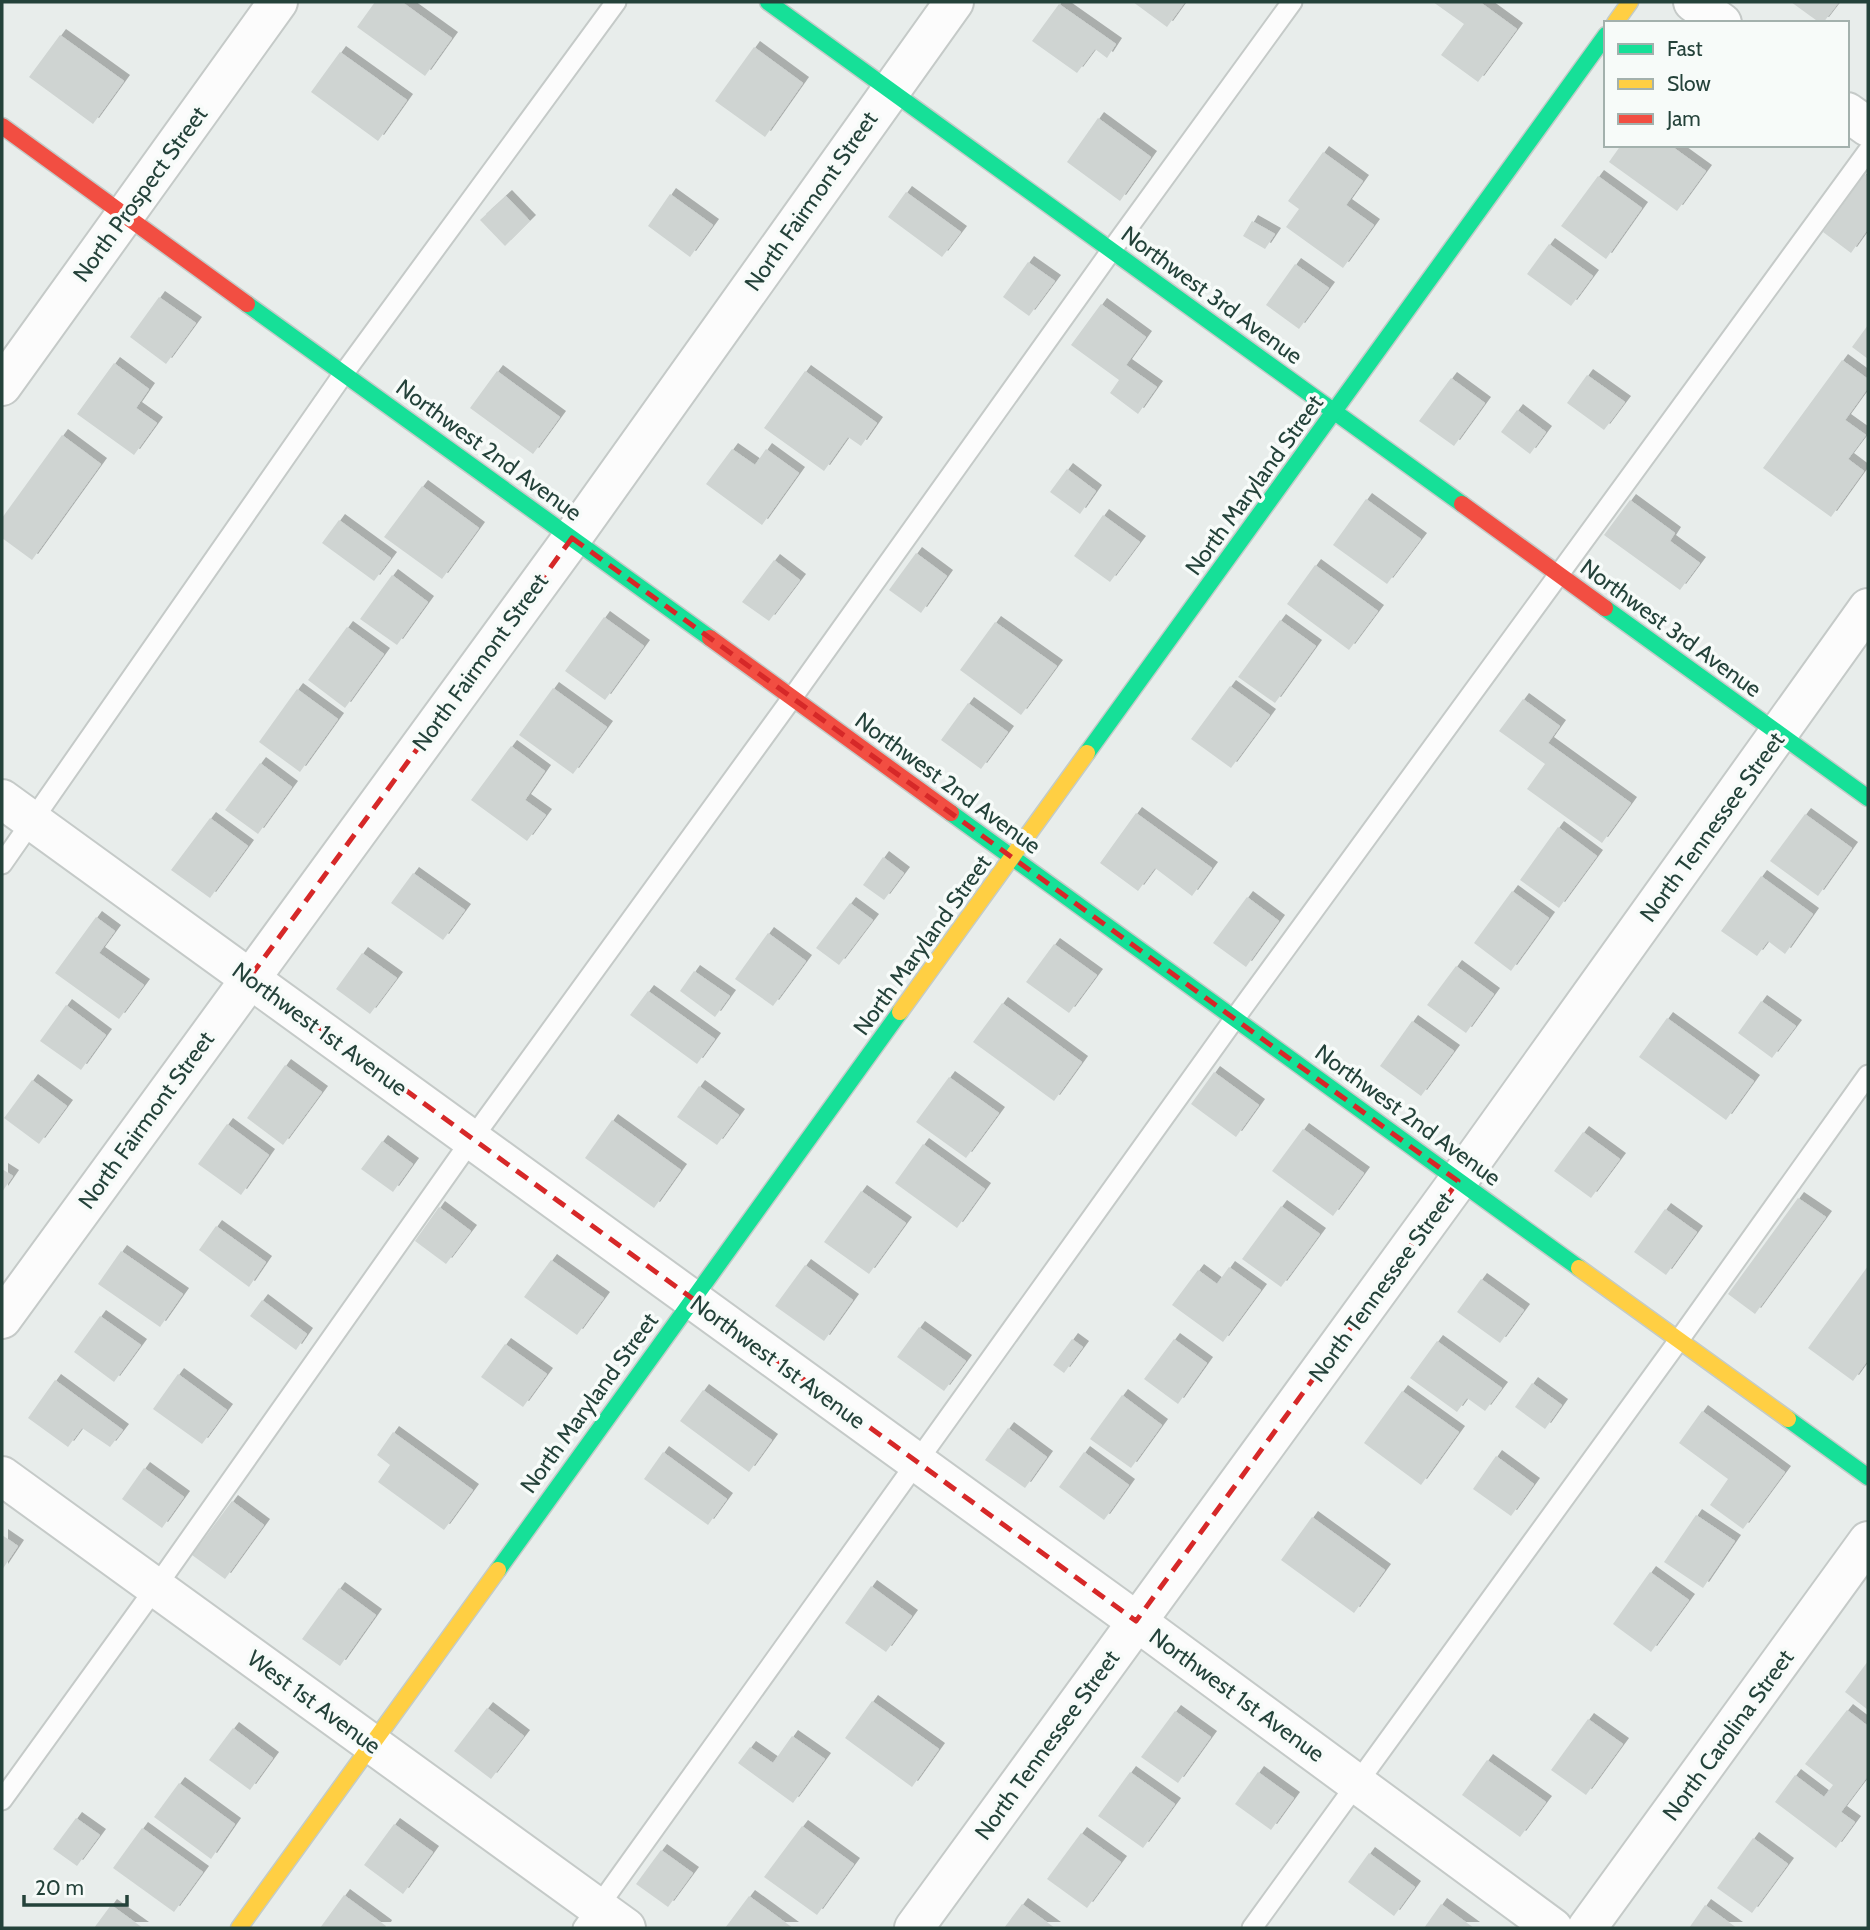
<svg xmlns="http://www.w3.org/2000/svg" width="1870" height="1930" viewBox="0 0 1870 1930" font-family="Cabin,sans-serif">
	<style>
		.building { fill: #cfd4d2; filter: url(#shadow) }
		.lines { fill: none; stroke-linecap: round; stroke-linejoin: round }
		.lane-casing { stroke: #c5cac8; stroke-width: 23 }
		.street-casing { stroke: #c5cac8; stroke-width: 42 }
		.fast-casing { stroke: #c3cbc8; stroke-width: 19 }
		.slow-casing { stroke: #c3cbc8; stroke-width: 19 }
		.jam-casing { stroke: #c3cbc8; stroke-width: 19 }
		.lane { stroke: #fcfcfc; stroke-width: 19 }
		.street { stroke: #fcfcfc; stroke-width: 38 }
		.fast { stroke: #16e098; stroke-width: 16 }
		.slow { stroke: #ffcf43; stroke-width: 16 }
		.jam { stroke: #f24e42; stroke-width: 16 }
		.marked { fill: none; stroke: #d62828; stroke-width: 5; stroke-dasharray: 14 9; stroke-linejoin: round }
		.labels { text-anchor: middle; stroke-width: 7; stroke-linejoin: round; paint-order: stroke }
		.street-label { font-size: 23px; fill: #24423a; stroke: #f7fbf9 }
	</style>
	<defs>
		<filter id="shadow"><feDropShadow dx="6" dy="-6" stdDeviation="0" flood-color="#0004"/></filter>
	</defs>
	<rect width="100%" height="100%" fill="#e8edeb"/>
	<g class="building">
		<path d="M375,2H402L452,38L425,76L357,27Z"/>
		<path d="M1133,2H1185L1167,27Z"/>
		<path d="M1433,2H1480L1517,29L1478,82L1441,55L1464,24Z"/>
		<path d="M1791,2H1839L1823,23H1820Z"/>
		<path d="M1059,4L1116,44L1107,58L1095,49L1077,73L1032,41Z"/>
		<path d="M60,35L124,81L93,124L29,77Z"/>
		<path d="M754,47L803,83L765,137L715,101Z"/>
		<path d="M340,52L407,100L378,141L311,92Z"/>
		<path d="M1098,118L1151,157L1120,201L1067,162Z"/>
		<path d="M1621,145H1670L1706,171L1677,211L1609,162Z"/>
		<path d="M1323,152L1363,181L1346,205L1374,225L1343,268L1286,227L1299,209L1288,201Z"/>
		<path d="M1865,174L1868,177V229L1851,253L1823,232Z"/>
		<path d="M1598,176L1642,208L1606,259L1561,226Z"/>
		<path d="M906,192L961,232L942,257L888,217Z"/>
		<path d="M670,194L713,225L690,257L648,226Z"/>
		<path d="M506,196L530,221L505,246L480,220Z"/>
		<path d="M1252,221L1275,234L1265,249L1243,236Z"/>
		<path d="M1549,244L1593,276L1571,306L1527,274Z"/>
		<path d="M1028,262L1055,281L1029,316L1003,297Z"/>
		<path d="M1295,264L1329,288L1299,329L1266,305Z"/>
		<path d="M159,297L196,323L166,364L130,337Z"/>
		<path d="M1101,304L1146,337L1126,365L1157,387L1138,414L1110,393L1119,380L1071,345Z"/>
		<path d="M1868,325V359L1852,347Z"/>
		<path d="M1842,360L1868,379V388L1845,420L1866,435L1848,459L1864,471L1831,517L1763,468Z"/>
		<path d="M114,363L149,389L136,408L157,423L134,455L77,414Z"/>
		<path d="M497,371L560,417L533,454L470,408Z"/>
		<path d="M805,371L877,423L861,446L848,437L824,471L764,428Z"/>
		<path d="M1587,375L1625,402L1604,430L1567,403Z"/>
		<path d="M1451,378L1485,403L1454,446L1419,421Z"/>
		<path d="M1517,410L1546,432L1530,454L1501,432Z"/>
		<path d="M62,435L101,464L32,560L2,538V518Z"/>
		<path d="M732,449L755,465L766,449L799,473L762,525L706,484Z"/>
		<path d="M1067,469L1096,491L1080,514L1050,492Z"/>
		<path d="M422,486L479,528L442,579L384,537Z"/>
		<path d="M1366,499L1421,539L1387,584L1333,545Z"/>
		<path d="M1630,500L1675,533L1670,541L1700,563L1680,590L1604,535Z"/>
		<path d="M1103,515L1140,542L1110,582L1074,556Z"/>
		<path d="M339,520L391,558L374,581L322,543Z"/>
		<path d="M916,553L947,576L921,613L889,590Z"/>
		<path d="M774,560L800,580L769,621L742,602Z"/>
		<path d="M1315,565L1378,611L1349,650L1287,604Z"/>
		<path d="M392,575L428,602L397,645L360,619Z"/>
		<path d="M604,617L644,646L605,700L565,671Z"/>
		<path d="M1280,620L1316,646L1275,703L1238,677Z"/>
		<path d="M995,622L1057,666L1021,715L960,670Z"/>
		<path d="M347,627L384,654L345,708L308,680Z"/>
		<path d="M1230,686L1270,715L1231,768L1191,739Z"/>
		<path d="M553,688L607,727L573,774L519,735Z"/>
		<path d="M297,689L338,719L300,772L259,742Z"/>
		<path d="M1523,699L1560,726L1548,743L1631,803L1602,843L1527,789L1545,764L1499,731Z"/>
		<path d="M968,703L1008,732L981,769L941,740Z"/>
		<path d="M511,746L545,771L525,800L546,815L527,841L471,800Z"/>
		<path d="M260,763L292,787L258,834L225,810Z"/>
		<path d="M1136,813L1212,868L1192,896L1155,868L1138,891L1100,863Z"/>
		<path d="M1805,814L1852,848L1818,896L1770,861Z"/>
		<path d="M210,818L248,846L210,898L171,870Z"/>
		<path d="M1558,827L1597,856L1559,908L1520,880Z"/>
		<path d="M883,857L904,873L884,900L863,885Z"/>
		<path d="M413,873L465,910L443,940L391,903Z"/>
		<path d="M1761,876L1813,914L1785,954L1768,941L1757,956L1721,931Z"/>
		<path d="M1512,891L1549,918L1511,971L1474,943Z"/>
		<path d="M1247,897L1279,921L1246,967L1213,943Z"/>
		<path d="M850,903L873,920L839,965L816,948Z"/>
		<path d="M96,917L115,931L99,953L144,985L119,1019L55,973Z"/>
		<path d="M768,933L806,961L773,1006L735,979Z"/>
		<path d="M1054,944L1097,975L1069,1013L1026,982Z"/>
		<path d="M362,953L397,978L370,1014L336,989Z"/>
		<path d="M1456,966L1494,994L1466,1033L1427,1005Z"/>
		<path d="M694,971L730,996L715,1017L680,991Z"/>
		<path d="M648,991L715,1039L697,1064L630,1015Z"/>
		<path d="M1761,1001L1796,1026L1772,1058L1738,1033Z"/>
		<path d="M1002,1003L1082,1062L1054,1101L973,1042Z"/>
		<path d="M66,1005L106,1035L81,1070L40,1041Z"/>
		<path d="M1667,1018L1754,1081L1726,1120L1639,1057Z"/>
		<path d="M1412,1021L1454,1051L1421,1096L1380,1066Z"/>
		<path d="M285,1065L322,1092L283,1145L247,1118Z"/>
		<path d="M1214,1072L1259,1105L1236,1137L1191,1104Z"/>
		<path d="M949,1077L999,1113L966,1158L916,1122Z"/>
		<path d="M32,1080L67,1106L39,1144L4,1118Z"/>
		<path d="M699,1086L739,1115L717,1145L677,1117Z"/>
		<path d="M612,1120L681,1170L654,1208L585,1158Z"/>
		<path d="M227,1124L269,1155L241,1195L198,1164Z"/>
		<path d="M1303,1129L1364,1173L1333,1216L1272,1171Z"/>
		<path d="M1583,1132L1620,1159L1591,1198L1554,1171Z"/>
		<path d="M382,1141L413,1164L393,1192L361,1169Z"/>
		<path d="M923,1144L985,1189L957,1228L895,1183Z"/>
		<path d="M2,1169L13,1176L2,1192Z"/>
		<path d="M861,1191L906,1223L869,1274L824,1242Z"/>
		<path d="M1798,1198L1826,1217L1755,1314L1728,1294Z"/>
		<path d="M1281,1206L1320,1234L1281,1287L1242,1259Z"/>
		<path d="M439,1207L471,1231L446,1264L415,1241Z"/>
		<path d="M1665,1209L1697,1232L1666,1275L1634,1252Z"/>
		<path d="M216,1226L266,1262L249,1287L199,1250Z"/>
		<path d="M121,1251L183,1294L160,1327L98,1284Z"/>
		<path d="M551,1260L604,1298L577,1335L524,1297Z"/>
		<path d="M805,1265L853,1300L824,1341L775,1306Z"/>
		<path d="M1868,1266V1360L1853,1381L1808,1348Z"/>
		<path d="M1229,1267L1261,1290L1223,1342L1172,1305L1198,1270L1217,1284Z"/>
		<path d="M1481,1279L1524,1310L1500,1343L1457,1312Z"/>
		<path d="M262,1300L307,1334L296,1350L250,1316Z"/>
		<path d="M100,1316L141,1345L114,1382L74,1352Z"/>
		<path d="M919,1327L966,1361L944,1391L897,1357Z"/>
		<path d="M1072,1339L1083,1347L1064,1373L1053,1365Z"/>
		<path d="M1174,1339L1207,1363L1178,1404L1144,1379Z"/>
		<path d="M1437,1341L1502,1388L1485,1411L1467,1398L1457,1412L1410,1378Z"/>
		<path d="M505,1344L547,1374L523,1407L481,1377Z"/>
		<path d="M178,1374L227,1410L202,1444L153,1409Z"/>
		<path d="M55,1380L123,1430L110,1447L82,1428L68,1447L28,1418Z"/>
		<path d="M1532,1383L1562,1405L1545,1429L1515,1407Z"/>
		<path d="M703,1390L772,1440L749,1472L680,1421Z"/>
		<path d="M1402,1391L1459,1432L1421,1485L1364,1443Z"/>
		<path d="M1122,1395L1162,1425L1131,1468L1090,1439Z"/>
		<path d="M1702,1411L1785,1472L1743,1529L1710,1505L1728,1479L1679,1443Z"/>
		<path d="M1008,1428L1047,1457L1025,1488L985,1460Z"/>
		<path d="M393,1432L473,1490L444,1530L378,1482L390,1465L377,1455Z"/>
		<path d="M663,1452L727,1499L708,1525L644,1479Z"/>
		<path d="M1084,1452L1129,1485L1104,1520L1059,1487Z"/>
		<path d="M1496,1456L1534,1484L1511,1516L1473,1489Z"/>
		<path d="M144,1468L184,1497L162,1528L122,1499Z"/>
		<path d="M232,1501L264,1525L225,1579L192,1555Z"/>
		<path d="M1696,1515L1735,1541L1703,1588L1664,1562Z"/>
		<path d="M1312,1517L1385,1570L1354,1613L1281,1560Z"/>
		<path d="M2,1535L18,1546L2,1570Z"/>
		<path d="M1650,1572L1689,1600L1651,1652L1613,1624Z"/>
		<path d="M871,1586L912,1616L886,1652L845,1623Z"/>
		<path d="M339,1588L376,1615L340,1666L302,1639Z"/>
		<path d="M1868,1661V1710L1845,1692Z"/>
		<path d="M872,1701L939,1749L912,1787L845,1738Z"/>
		<path d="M487,1708L524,1736L491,1779L454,1751Z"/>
		<path d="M1847,1710L1868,1726V1776L1841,1812L1855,1822L1836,1848L1775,1802L1795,1775L1824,1797L1833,1785L1805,1764Z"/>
		<path d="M1175,1711L1211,1737L1178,1783L1141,1757Z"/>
		<path d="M1588,1719L1623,1744L1586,1795L1551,1770Z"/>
		<path d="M233,1728L273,1758L250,1790L209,1760Z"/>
		<path d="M792,1736L825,1759L793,1803L738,1763L750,1747L773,1763Z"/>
		<path d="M1487,1760L1546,1802L1520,1837L1462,1795Z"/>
		<path d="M1130,1772L1175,1804L1143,1848L1098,1816Z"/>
		<path d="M1258,1772L1294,1798L1271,1830L1235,1804Z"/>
		<path d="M179,1783L235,1824L211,1859L154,1817Z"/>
		<path d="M76,1818L100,1835L77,1866L53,1849Z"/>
		<path d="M394,1824L433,1852L403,1894L364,1865Z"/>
		<path d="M802,1826L854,1864L817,1915L764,1877Z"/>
		<path d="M142,1828L203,1872L174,1912L113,1868Z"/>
		<path d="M1081,1833L1121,1862L1087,1908L1047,1879Z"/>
		<path d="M1753,1838L1788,1864L1752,1913L1717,1888Z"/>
		<path d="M661,1850L693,1873L668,1907L636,1884Z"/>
		<path d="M1369,1853L1415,1887L1394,1916L1348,1882Z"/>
		<path d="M344,1895L386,1926L385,1928H320Z"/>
		<path d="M749,1896L793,1928H725Z"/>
		<path d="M1022,1904L1055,1928H1004Z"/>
		<path d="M1441,1904L1474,1928H1424Z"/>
		<path d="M111,1905L143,1928H94Z"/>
		<path d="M1705,1905L1737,1928H1689Z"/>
	</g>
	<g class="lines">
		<g class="lane-casing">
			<g id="lane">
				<path d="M2,864L344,373L616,2"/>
				<path d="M2,1800L156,1587L472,1139L792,698L1111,251L1292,2"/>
				<path d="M583,1928L1235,1018L1868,151"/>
				<path d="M1252,1928L1679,1340L1868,1075"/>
			</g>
		</g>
		<g class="street-casing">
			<g id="street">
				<path d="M1693,2L1722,23"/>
				<path d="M1847,112L1868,127"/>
				<path d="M2,386L278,2"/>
				<path d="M2,799L1136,1621L1553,1928"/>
				<path d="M2,1319L572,538L954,2"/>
				<path d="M2,1476L626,1928"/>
				<path d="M914,1928L1458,1181L1868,608"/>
				<path d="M1587,1928L1868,1541"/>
			</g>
		</g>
		<g class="fast-casing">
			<g id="fast">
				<path d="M768,2L1462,504"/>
				<path d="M247,304L710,638"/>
				<path d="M1605,608L1868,798"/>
				<path d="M1087,753L1606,35"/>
				<path d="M951,813L1579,1268"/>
				<path d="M1788,1419L1868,1477"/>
				<path d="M498,1570L900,1012"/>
			</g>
		</g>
		<g class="slow-casing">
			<g id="slow">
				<path d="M1615,23L1630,2"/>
				<path d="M900,1012L1087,753"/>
				<path d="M1579,1268L1788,1419"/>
				<path d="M239,1928L498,1570"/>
			</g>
		</g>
		<g class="jam-casing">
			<g id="jam">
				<path d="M2,126L247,304"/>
				<path d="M1462,504L1605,608"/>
				<path d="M710,638L951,813"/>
			</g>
		</g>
		<use href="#lane" class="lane"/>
		<use href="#street" class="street"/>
		<use href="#fast" class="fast"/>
		<use href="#slow" class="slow"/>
		<use href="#jam" class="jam"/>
	</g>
	<path class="marked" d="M572,538L1458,1181L1136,1621L250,977Z"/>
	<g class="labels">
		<g class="street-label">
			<text transform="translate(140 194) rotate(-54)" y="8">North Prospect Street</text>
			<text transform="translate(811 201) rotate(-55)" y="8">North Fairmont Street</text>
			<text transform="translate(1212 295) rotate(36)" y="8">Northwest 3rd Avenue</text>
			<text transform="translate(489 450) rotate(36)" y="8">Northwest 2nd Avenue</text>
			<text transform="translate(1254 485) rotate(-54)" y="8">North Maryland Street</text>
			<text transform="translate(1671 628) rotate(36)" y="8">Northwest 3rd Avenue</text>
			<text transform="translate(480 662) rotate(-54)" y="8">North Fairmont Street</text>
			<text transform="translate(948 783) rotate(36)" y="8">Northwest 2nd Avenue</text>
			<text transform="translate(1712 827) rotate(-54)" y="8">North Tennessee Street</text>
			<text transform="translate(922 945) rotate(-54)" y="8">North Maryland Street</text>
			<text transform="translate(320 1029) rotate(36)" y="8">Northwest 1st Avenue</text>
			<text transform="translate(1408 1115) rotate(36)" y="8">Northwest 2nd Avenue</text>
			<text transform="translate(146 1120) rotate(-54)" y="8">North Fairmont Street</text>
			<text transform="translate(1381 1287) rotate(-54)" y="8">North Tennessee Street</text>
			<text transform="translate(778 1362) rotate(36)" y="8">Northwest 1st Avenue</text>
			<text transform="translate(589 1403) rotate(-54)" y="8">North Maryland Street</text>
			<text transform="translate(1237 1695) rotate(36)" y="8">Northwest 1st Avenue</text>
			<text transform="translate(314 1702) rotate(36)" y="8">West 1st Avenue</text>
			<text transform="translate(1728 1735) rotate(-54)" y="8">North Carolina Street</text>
			<text transform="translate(1047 1745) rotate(-54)" y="8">North Tennessee Street</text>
		</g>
	</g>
	<rect width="1870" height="1930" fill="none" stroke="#24423a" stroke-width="7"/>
	<rect x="1604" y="21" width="245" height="126" fill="#f7fbf9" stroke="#a3b1ad" stroke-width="2"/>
	<rect x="1618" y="44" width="35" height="10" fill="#16e098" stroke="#a3b1ad" stroke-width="2"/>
	<text x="1667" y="56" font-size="21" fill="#24423a">Fast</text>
	<rect x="1618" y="79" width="35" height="10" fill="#ffcf43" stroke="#a3b1ad" stroke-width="2"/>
	<text x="1667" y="91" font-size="21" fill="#24423a">Slow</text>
	<rect x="1618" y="114" width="35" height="10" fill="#f24e42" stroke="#a3b1ad" stroke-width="2"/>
	<text x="1667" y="126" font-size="21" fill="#24423a">Jam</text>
	<path d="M24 1895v10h103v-10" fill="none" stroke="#24423a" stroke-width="3.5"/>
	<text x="35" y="1895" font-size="21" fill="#24423a" stroke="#f7fbf9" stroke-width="5" paint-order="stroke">20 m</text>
</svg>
